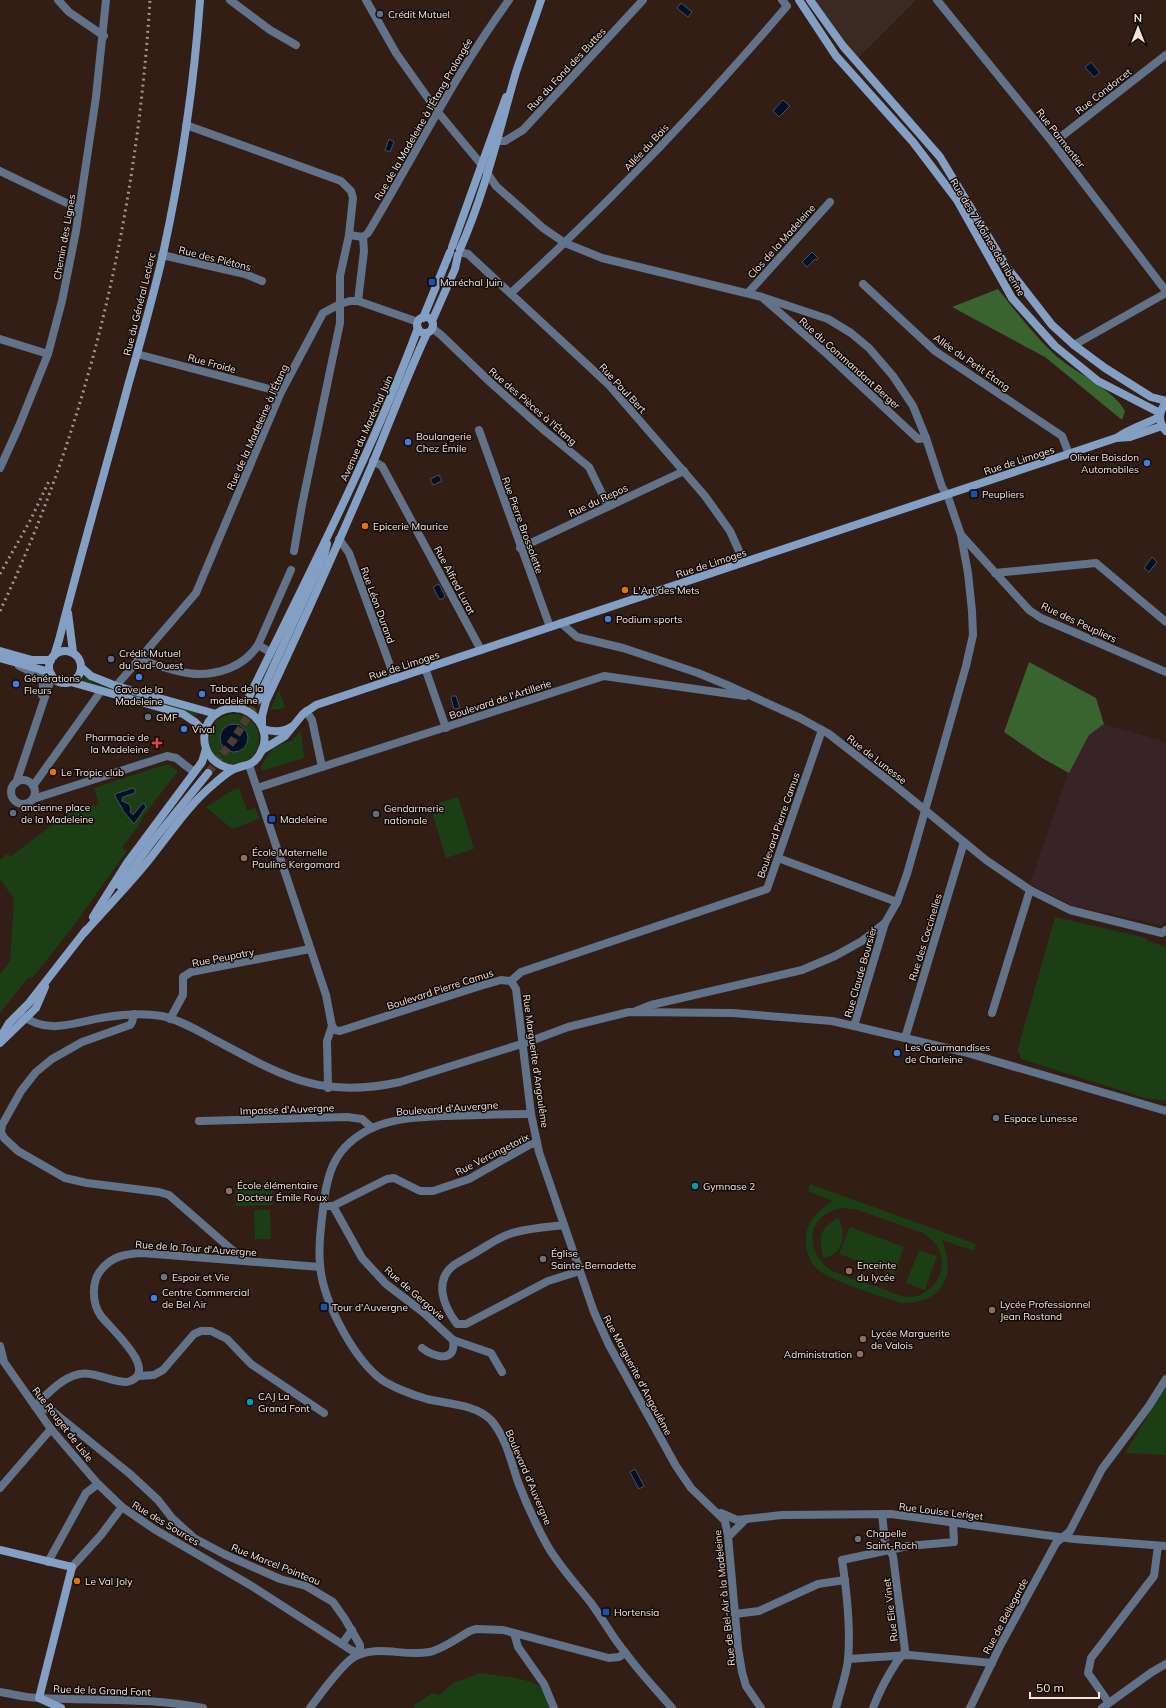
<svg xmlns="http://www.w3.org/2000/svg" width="1166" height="1708" viewBox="0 0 1166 1708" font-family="Mulish,sans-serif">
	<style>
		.commercial { fill: #382427 }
		.industrial { fill: #3b2a21 }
		.green { fill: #1b3e14; fill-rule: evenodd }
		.forest { fill: #39632f }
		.water { fill: #001027; stroke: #4a505e }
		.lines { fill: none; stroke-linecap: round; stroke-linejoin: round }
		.secondary-tunnel { stroke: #4f3c33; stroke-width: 8; stroke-dasharray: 8 4; stroke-linecap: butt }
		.street { stroke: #617289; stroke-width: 8 }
		.secondary { stroke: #839fc4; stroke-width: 8 }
		.rail { stroke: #a3928b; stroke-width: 3; stroke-dasharray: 2 4; stroke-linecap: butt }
		.service-dot { fill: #5c6f8a; stroke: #130a06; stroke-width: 1.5 }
		.transit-dot { fill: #1a4fb4; stroke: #130a06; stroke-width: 1.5 }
		.shop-dot { fill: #3f7fe0; stroke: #130a06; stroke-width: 1.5 }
		.food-dot { fill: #e8710a; stroke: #130a06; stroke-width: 1.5 }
		.health-dot { fill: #e0444e; stroke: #130a06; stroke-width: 1.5 }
		.education-dot { fill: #8d6e63; stroke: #130a06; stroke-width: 1.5 }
		.culture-dot { fill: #0f9aa8; stroke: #130a06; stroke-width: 1.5 }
		.worship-dot { fill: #6b7280; stroke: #130a06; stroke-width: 1.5 }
		.labels { text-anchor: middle; stroke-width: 3; stroke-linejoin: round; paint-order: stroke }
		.poi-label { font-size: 10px; fill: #f5e6e0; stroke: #130a06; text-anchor: start }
		.street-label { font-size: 10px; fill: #f5e6e0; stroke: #130a06 }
	</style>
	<rect width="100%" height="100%" fill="#321e14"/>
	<path class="commercial" d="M1104,724L1166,742V922L1162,925L1073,906L1030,884L1068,773L1089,735Z"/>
	<path class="industrial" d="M806,0H916L852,64Z"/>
	<g class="green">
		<path d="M85,676L93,683L198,713L196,716L166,706L83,683Z"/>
		<path d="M279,690L285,708L270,710Z"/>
		<circle cx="234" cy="739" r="25"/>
		<path d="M301,731L304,758L261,771L262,765L273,748L292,740Z"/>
		<path d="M164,765H170L178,771L144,815L138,827L122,847L127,851L72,928L33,977L28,978L0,1013V974L10,961L14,899L0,879V860L7,854L10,857L70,811L99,804L94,788Z"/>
		<path d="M239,788L247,810L256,808L259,819L232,829L206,807L233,790Z"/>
		<path d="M458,797L474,849L446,858L430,806Z"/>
		<path d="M1055,917L1147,938L1146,940L1166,947V1101L1145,1098L1021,1059L1019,1053L1017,1052Z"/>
		<path d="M810,1184L976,1244L974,1251L942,1240C957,1276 942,1304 901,1303C881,1296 829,1281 816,1268C808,1260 805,1247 806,1236C808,1219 820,1209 833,1201L808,1191ZM843,1208L858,1210L923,1233C934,1240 941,1249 942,1262C942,1280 928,1296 910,1297C900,1297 890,1292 881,1288C864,1283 848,1277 832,1271C802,1251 807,1213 843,1208Z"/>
		<path d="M272,1186L273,1205L236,1206V1188Z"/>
		<path d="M254,1210H270L271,1239H255Z"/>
		<path d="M838,1217C847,1232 844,1256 823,1258C819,1232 818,1233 838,1217Z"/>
		<path d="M850,1227L904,1247L894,1274L839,1254Z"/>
		<path d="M919,1250L937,1256L925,1290L906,1283Z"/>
		<path d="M1166,1386V1455L1125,1453Z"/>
		<path d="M480,1673C493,1675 533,1678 541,1688C545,1693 547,1701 549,1708H415L413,1706L432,1693L439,1695L453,1683Z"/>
	</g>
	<g class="forest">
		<path d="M998,289C1015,310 1032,333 1052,352C1072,372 1113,388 1125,411L1122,420L1045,357L952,307Z"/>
		<path d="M1029,662L1096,698L1104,724L1089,735L1069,773L1042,758L1004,732Z"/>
	</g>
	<g class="water">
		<path d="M681,3L692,12L688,17L677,8Z"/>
		<path d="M1091,62L1100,73L1094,77L1085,67Z"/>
		<path d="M783,100L790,106L779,117L773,111Z"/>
		<path d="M389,139L394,142L390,152L385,150Z"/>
		<path d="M812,252L818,258L817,260L815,259L807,267L802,262Z"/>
		<path d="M439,475L442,481L433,485L430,479Z"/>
		<path d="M1152,557L1157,562L1149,572L1144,568Z"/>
		<path d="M439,584L445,596L443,599H439L433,587Z"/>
		<path d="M452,696H456L460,708L454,709L451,698Z"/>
		<circle cx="234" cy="738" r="14"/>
		<path d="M133,788L135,789V793L123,797L122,801L129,804L131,808L130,812L133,815L142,804L144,803L146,807L134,824L124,812L115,796V794Z"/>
		<path d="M635,1469L644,1486L639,1489L630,1472Z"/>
	</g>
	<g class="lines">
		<path class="secondary-tunnel" d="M208,773L234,739L258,700"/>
		<g class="street">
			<path d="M58,0L69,12L104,36"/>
			<path d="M230,0L270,30L296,45"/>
			<path d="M366,0L396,53L437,111L481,164L496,186L543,228L565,243L602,258L762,297L828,319L851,333L869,348L893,376L913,406L926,438L942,487L948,497L961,535L968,573L972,611L973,635L966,666L907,874L897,902L885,923L862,941L835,956L802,970L651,1005L636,1011"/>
			<path d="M937,0L1053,143L1166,291"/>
			<path d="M497,141H505L523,130L643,0"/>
			<path d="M1053,143L1166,55"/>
			<path d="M0,171L79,209"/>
			<path d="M349,235L363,237L368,233C415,155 455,74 509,0"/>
			<path d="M460,252L468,254L608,384L705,496L730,531L744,562"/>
			<path d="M162,255L245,274L262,281"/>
			<path d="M863,284L935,351L1062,436L1069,454"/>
			<path d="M511,293C609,203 701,107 787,6L782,0"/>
			<path d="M748,293L830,202"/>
			<path d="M764,299L827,354L918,439L926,438"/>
			<path d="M358,301L364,251L363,237"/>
			<path d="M432,328L441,335L490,382L545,431L589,467L608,506"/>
			<path d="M0,339L48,354"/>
			<path d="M1074,345L1166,293"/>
			<path d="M137,354L281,392"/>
			<path d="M479,430L550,627"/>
			<path d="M373,461L382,466L481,650"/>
			<path d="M0,468L19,426L48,354L62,301L76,231L96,97L106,0"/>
			<path d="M962,536L1029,610L1041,618L1166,672"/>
			<path d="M339,539L349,553L395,679"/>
			<path d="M520,548L684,471"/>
			<path d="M294,551L302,505L340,323V304L350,301H358L418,322"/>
			<path d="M995,573L1096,563L1166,622"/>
			<path d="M561,623L577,637L623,648L698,673L727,685L800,718L829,734L898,788L986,860L1030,890L1070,910L1162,933L1166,930"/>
			<path d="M258,645L270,652"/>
			<path d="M138,659C171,669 195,682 230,668C242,663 251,656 258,645L291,570"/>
			<path d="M19,666L40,676L43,685L42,695"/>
			<path d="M425,668L446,728"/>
			<path d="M116,686L196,593L281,392L323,313L340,304V276L349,235L353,198L351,191L341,181L186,125"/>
			<path d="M306,711L312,720L322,767"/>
			<path d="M249,765L326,995L332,1026L335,1030L340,1031L480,986L501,980L511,981L521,972L767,889L822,730"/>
			<circle cx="23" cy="792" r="12"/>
			<path d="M16,783L52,676"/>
			<path d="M33,786L101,691"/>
			<path d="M257,788L604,676L745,696"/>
			<path d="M33,799L167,756L176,758L194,772"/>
			<path d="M778,858L897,902"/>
			<path d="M511,981L516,989L531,1114L539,1152L594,1312L609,1345L676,1466L691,1488L725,1521L728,1536L738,1648L742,1672L746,1686L761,1708"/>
			<path d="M992,1013L1030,890"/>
			<path d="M20,1014C50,1037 76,1021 107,1017C125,1014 144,1013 162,1016C181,1020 202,1033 219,1042C286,1078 322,1099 400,1082L528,1042L568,1027L629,1012L732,1013L832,1021L854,1026L964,1052L1166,1111"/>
			<path d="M134,1014L132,1022L130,1025L82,1042L52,1059L36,1072L21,1091L2,1125L1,1132L4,1138L18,1151L65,1178L87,1183L159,1192L169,1195L231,1249L247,1260"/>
			<path d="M170,1019L183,995V977L191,972L310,949"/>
			<path d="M854,1026L885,923"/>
			<path d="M905,1038L964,842"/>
			<path d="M328,1088L327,1041L332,1026"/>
			<path d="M531,1114C502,1114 473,1115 444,1116C419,1117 395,1118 372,1128C335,1146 327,1171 323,1209C321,1227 318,1246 320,1264C322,1299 351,1353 377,1376C388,1386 413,1395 427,1399C447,1404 475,1404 491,1420C506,1437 511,1462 518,1482C526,1503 536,1525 547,1545C559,1566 576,1584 591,1603C603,1619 612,1637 625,1652C639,1672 656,1689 672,1708"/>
			<path d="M199,1121L347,1117L362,1119L372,1128"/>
			<path d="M328,1206H333L387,1179L394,1178L420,1191H433L469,1179L529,1145L537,1142"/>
			<path d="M333,1206L362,1258L386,1284L424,1313L453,1340L491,1353L502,1372"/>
			<path d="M564,1225C549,1227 532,1228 516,1232C502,1235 490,1244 478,1251C470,1256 462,1260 454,1265C433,1281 444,1307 457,1324H466L548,1281L580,1271"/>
			<path d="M0,1346L4,1362L51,1429L98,1484L122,1507L154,1529L250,1585L351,1650L360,1654"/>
			<path d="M422,1348C433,1357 457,1364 453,1340"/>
			<path d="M138,1376L154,1375L163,1370L194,1334L201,1331H211L227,1339L251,1364L324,1413"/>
			<path d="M35,1406C49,1392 69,1370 90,1374C103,1376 115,1382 127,1382C162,1373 111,1329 101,1316C92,1304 91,1282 101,1270C112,1256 125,1254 142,1253L320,1267"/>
			<path d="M35,1406L51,1410L130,1474L158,1500L172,1518L194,1538L224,1554L280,1579L306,1586L333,1602L345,1619L360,1645V1654"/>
			<path d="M0,1488L51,1429"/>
			<path d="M721,1513L737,1520L782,1515L891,1514L1074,1539L1166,1546"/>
			<path d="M728,1537L746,1519"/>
			<path d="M48,1562L86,1493L98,1484"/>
			<path d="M72,1567L101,1535L122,1507"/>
			<path d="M735,1614L759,1611L818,1584L845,1580"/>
			<path d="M514,1633L518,1647L544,1684L554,1708"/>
			<path d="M342,1644L352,1630"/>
			<path d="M848,1659L909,1655L992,1663"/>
			<path d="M0,1692C13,1694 26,1698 40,1698C94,1701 149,1697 203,1708"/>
			<path d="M1109,1703L1088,1673L1091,1658L1154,1576L1158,1546"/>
			<path d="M310,1708C319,1696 341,1665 354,1657C376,1644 405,1657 429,1652C441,1650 459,1637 470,1631L476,1629L503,1630L609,1658L619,1657L625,1653"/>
			<path d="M836,1708C840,1692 846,1676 848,1660C851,1627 847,1593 842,1560L908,1546L954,1542L953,1522"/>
			<path d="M873,1708C879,1692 887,1677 896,1663C899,1658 904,1655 905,1650L893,1556L885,1542L882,1514"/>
			<path d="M970,1708L1000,1646L1056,1543L1070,1531L1102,1469L1149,1406L1166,1379"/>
			<path d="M1102,1708L1152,1672L1166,1664"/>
		</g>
		<g class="secondary">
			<path d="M799,0L836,56L913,142L957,200L1012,298L1055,346L1098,381L1160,413"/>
			<path d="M810,0L843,46L940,157L1006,266L1052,325L1074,345L1105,368L1151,397L1166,401"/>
			<path d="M452,247L506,97"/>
			<path d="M460,249C485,193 499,131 516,72C524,48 533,24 541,0"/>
			<circle cx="425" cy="325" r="8"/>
			<path d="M423,318L450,252"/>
			<path d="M432,321L455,269L458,255"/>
			<path d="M1166,403C1158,412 1158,422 1166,431"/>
			<path d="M1118,437C1131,428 1146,424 1159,417"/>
			<path d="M68,613L73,652"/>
			<circle cx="65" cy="667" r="16"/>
			<path d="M0,651L32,660H51"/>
			<path d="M54,656L59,640C81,553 106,468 129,382C141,340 153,297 163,254C181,171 194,86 200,0"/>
			<path d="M0,658L46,671L51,674"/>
			<path d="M82,668L91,676L116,686L216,714"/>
			<path d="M71,682L183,714L195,722L205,732"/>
			<path d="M258,700L324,556L327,544"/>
			<path d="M237,708L249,697C308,575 371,455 418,328"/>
			<path d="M262,725V716L266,701C303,623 338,544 372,465C390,421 407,376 427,333"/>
			<path d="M263,729C273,732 282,733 291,727"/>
			<path d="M262,750L285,736L303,714L316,705L1101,443L1116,438L1130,437L1162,426"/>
			<path d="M120,886L152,842L208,773"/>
			<path d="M93,917L127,863L202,762L206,749"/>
			<path d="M84,933C105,909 128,886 148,861C170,834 188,805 215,783C221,778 227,772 234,769C247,764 254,766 261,752C272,732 255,707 233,708C196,710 193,764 234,769"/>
			<path d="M0,1038L9,1023L29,1003L86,930"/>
			<path d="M0,1043L36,1008L45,987"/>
			<path d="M0,1550L72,1567L39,1698L61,1708"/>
		</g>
		<g class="rail">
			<path d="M0,574L31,519L49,481"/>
			<path d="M0,611C91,419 137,211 150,0"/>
		</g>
	</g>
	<g class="service-dot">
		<circle cx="380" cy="14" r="4"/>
		<circle cx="111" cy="659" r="4"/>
		<circle cx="148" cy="717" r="4"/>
		<circle cx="13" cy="813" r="4"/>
		<circle cx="376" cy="814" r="4"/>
		<circle cx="996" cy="1118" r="4"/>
	</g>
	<g class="transit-dot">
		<rect x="428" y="278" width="8" height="8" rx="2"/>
		<rect x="970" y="490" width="8" height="8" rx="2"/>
		<rect x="268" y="815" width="8" height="8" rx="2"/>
		<rect x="320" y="1303" width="8" height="8" rx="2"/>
		<rect x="602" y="1608" width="8" height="8" rx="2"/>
	</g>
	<g class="shop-dot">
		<circle cx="408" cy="442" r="4"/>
		<circle cx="1147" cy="463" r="4"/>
		<circle cx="608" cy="619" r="4"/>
		<circle cx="139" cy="677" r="4"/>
		<circle cx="16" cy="684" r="4"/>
		<circle cx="202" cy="694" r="4"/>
		<circle cx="184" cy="729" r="4"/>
		<circle cx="897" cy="1053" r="4"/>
		<circle cx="154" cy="1298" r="4"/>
	</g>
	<g class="food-dot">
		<circle cx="365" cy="526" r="4"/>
		<circle cx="625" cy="590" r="4"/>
		<circle cx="53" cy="772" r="4"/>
		<circle cx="77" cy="1581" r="4"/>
	</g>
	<path class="health-dot" d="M155 737h4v4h4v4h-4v4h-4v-4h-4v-4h4z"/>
	<g class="education-dot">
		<circle cx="244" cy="858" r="4"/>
		<circle cx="229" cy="1191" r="4"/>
		<circle cx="849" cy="1271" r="4"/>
		<circle cx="992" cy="1310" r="4"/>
		<circle cx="863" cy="1339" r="4"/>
		<circle cx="860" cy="1354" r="4"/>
	</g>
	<g class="culture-dot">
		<circle cx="695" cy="1186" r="4"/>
		<circle cx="250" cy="1402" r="4"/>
	</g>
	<g class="worship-dot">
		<circle cx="543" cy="1259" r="4"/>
		<circle cx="164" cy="1277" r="4"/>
		<circle cx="858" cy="1539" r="4"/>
	</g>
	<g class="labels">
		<g class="poi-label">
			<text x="388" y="18">Crédit Mutuel</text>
			<text x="440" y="286">Maréchal Juin</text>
			<text x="416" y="440">Boulangerie<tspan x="416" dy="12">Chez Émile</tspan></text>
			<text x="1139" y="461" text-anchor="end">Olivier Boisdon<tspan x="1139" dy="12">Automobiles</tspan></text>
			<text x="982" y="498">Peupliers</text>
			<text x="373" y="530">Epicerie Maurice</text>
			<text x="633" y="594">L'Art des Mets</text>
			<text x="616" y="623">Podium sports</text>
			<text x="119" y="657">Crédit Mutuel<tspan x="119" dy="12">du Sud-Ouest</tspan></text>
			<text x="24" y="682">Générations<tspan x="24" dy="12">Fleurs</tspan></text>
			<text x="210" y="692">Tabac de la<tspan x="210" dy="12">madeleine</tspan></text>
			<text x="139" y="693" text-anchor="middle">Cave de la<tspan x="139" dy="12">Madeleine</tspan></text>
			<text x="156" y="721">GMF</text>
			<text x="192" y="733">Vival</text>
			<text x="149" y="741" text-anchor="end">Pharmacie de<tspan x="149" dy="12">la Madeleine</tspan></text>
			<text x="61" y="776">Le Tropic club</text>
			<text x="21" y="811">ancienne place<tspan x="21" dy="12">de la Madeleine</tspan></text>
			<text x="384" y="812">Gendarmerie<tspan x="384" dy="12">nationale</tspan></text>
			<text x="280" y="823">Madeleine</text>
			<text x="252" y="856">École Maternelle<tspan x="252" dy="12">Pauline Kergomard</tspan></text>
			<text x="905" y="1051">Les Gourmandises<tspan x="905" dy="12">de Charleine</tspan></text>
			<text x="1004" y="1122">Espace Lunesse</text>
			<text x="237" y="1189">École élémentaire<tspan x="237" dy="12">Docteur Émile Roux</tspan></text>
			<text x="703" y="1190">Gymnase 2</text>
			<text x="551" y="1257">Église<tspan x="551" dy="12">Sainte-Bernadette</tspan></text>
			<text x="857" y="1269">Enceinte<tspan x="857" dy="12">du lycée</tspan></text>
			<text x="172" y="1281">Espoir et Vie</text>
			<text x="162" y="1296">Centre Commercial<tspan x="162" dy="12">de Bel Air</tspan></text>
			<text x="1000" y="1308">Lycée Professionnel<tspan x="1000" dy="12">Jean Rostand</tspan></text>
			<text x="332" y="1311">Tour d'Auvergne</text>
			<text x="871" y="1337">Lycée Marguerite<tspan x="871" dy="12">de Valois</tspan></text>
			<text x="852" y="1358" text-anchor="end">Administration</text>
			<text x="258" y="1400">CAJ La<tspan x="258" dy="12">Grand Font</tspan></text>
			<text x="866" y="1537">Chapelle<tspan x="866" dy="12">Saint-Roch</tspan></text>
			<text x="85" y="1585">Le Val Joly</text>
			<text x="614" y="1616">Hortensia</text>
		</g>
		<g class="street-label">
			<text transform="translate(566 69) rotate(-47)" y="4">Rue du Fond des Buttes</text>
			<text transform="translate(1103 91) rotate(-38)" y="4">Rue Condorcet</text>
			<text transform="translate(423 119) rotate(-60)" y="4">Rue de la Madeleine à l'Étang Prolongée</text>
			<text transform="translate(1061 138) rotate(52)" y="4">Rue Parmentier</text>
			<text transform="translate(646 147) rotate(-47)" y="4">Allée du Bois</text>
			<text transform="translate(64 237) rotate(-80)" y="4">Chemin des Lignes</text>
			<text transform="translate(988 237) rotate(59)" y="4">Rue des 7 Moines de Tiberine</text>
			<text transform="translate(781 241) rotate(-48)" y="4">Clos de la Madeleine</text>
			<text transform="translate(215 258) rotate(14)" y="4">Rue des Piétons</text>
			<text transform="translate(139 304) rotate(-76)" y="4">Rue du Général Leclerc</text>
			<text transform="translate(972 362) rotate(35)" y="4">Allée du Petit Étang</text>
			<text transform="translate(212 363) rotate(15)" y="4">Rue Froide</text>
			<text transform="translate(850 363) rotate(42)" y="4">Rue du Commandant Berger</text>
			<text transform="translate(623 388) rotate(47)" y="4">Rue Paul Bert</text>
			<text transform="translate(533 406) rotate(41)" y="4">Rue des Pièces à l'Étang</text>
			<text transform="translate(257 427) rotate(-66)" y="4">Rue de la Madeleine à l'Étang</text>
			<text transform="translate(366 428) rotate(-66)" y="4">Avenue du Maréchal Juin</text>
			<text transform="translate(1019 460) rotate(-18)" y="4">Rue de Limoges</text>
			<text transform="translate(598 500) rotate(-25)" y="4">Rue du Repos</text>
			<text transform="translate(523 525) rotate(70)" y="4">Rue Pierre Brossolette</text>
			<text transform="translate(711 563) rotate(-18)" y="4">Rue de Limoges</text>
			<text transform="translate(455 580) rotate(62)" y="4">Rue Alfred Lurat</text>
			<text transform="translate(378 605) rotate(70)" y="4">Rue Léon Durand</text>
			<text transform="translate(1079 622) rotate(25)" y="4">Rue des Peupliers</text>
			<text transform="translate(404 665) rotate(-18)" y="4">Rue de Limoges</text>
			<text transform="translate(500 699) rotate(-18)" y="4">Boulevard de l'Artillerie</text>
			<text transform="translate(877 759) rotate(38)" y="4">Rue de Lunesse</text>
			<text transform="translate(778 825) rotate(-71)" y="4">Boulevard Pierre Camus</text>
			<text transform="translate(925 937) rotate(-73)" y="4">Rue des Coccinelles</text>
			<text transform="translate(223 957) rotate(-11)" y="4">Rue Peupatry</text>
			<text transform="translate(860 972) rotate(-74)" y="4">Rue Claude Boursier</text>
			<text transform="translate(440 989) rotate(-18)" y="4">Boulevard Pierre Camus</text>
			<text transform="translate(536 1061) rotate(82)" y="4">Rue Marguerite d'Angoulême</text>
			<text transform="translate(447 1108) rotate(-4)" y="4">Boulevard d'Auvergne</text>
			<text transform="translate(287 1109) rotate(-2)" y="4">Impasse d'Auvergne</text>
			<text transform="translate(492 1154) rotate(-27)" y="4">Rue Vercingetorix</text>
			<text transform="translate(196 1248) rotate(4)" y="4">Rue de la Tour d'Auvergne</text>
			<text transform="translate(415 1293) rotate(41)" y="4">Rue de Gergovie</text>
			<text transform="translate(638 1375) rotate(62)" y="4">Rue Marguerite d'Angoulême</text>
			<text transform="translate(63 1424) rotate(52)" y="4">Rue Rouget de Lisle</text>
			<text transform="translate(529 1477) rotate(67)" y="4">Boulevard d'Auvergne</text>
			<text transform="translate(941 1511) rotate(7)" y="4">Rue Louise Leriget</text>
			<text transform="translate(166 1523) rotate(31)" y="4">Rue des Sources</text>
			<text transform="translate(276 1564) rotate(22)" y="4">Rue Marcel Pointeau</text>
			<text transform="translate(724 1598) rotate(-96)" y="4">Rue de Bel-Air à la Madeleine</text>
			<text transform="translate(890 1610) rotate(-97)" y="4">Rue Elie Vinet</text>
			<text transform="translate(1005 1616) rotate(-62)" y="4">Rue de Bellegarde</text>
			<text transform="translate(102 1690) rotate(2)" y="4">Rue de la Grand Font</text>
		</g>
	</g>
	<g transform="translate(1138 28)" stroke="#130a06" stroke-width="3" paint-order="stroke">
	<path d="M0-3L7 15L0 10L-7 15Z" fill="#f5e6e0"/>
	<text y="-6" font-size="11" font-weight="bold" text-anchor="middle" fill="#f5e6e0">N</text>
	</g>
	<path d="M1030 1692v6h69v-6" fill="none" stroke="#f5e6e0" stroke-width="2"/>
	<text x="1036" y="1692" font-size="12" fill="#f5e6e0" stroke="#130a06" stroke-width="3" paint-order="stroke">50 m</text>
</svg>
